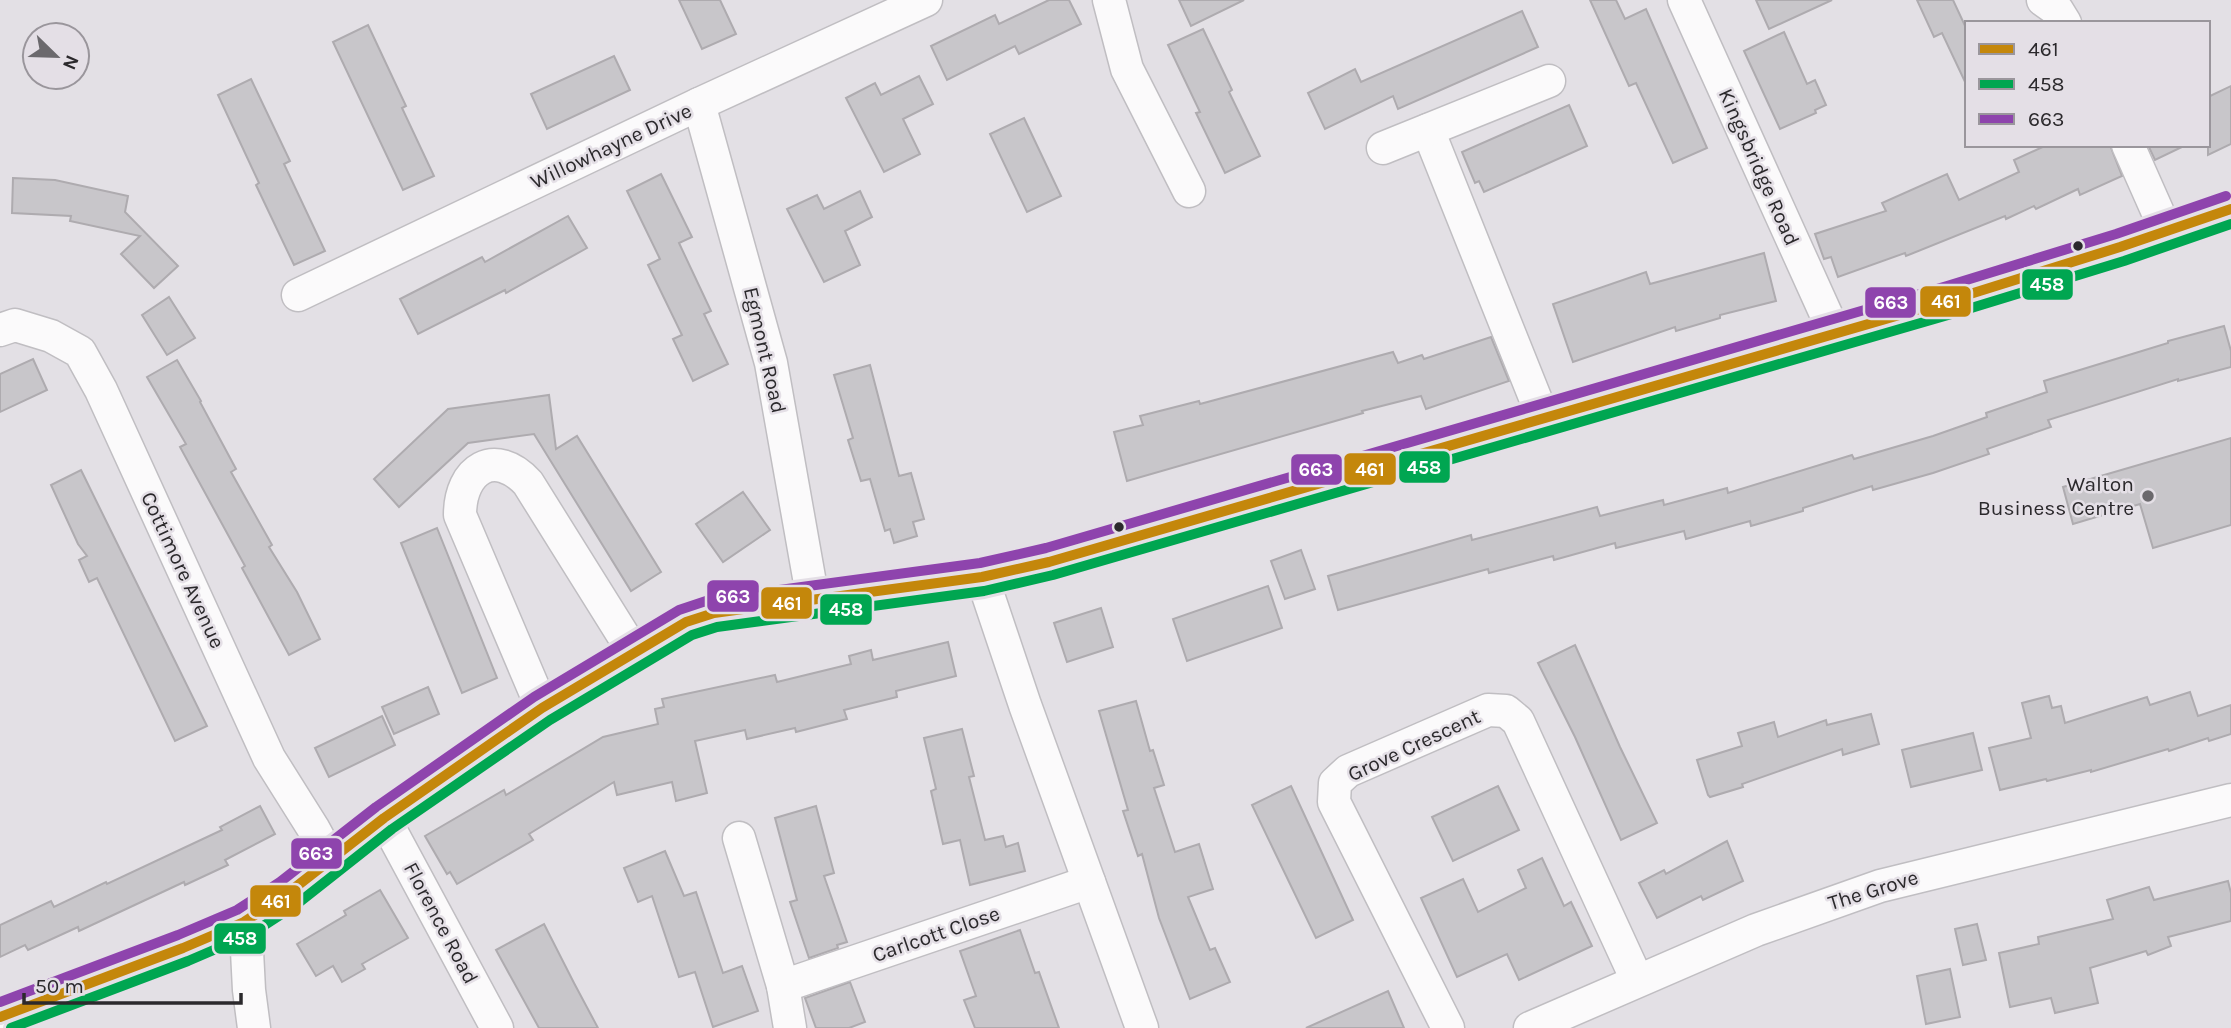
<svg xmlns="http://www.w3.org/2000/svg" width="2231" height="1028" viewBox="0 0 2231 1028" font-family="Karla,sans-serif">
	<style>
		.building { fill: #c8c6ca; stroke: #aeabaf; stroke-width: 2 }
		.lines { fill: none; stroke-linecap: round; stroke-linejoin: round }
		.street-casing { stroke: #c0bec2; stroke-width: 35 }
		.street { stroke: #fbfafb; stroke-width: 32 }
		.bus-1-casing { stroke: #e4dfe6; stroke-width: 16 }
		.bus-2-casing { stroke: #e4dfe6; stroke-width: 16 }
		.bus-3-casing { stroke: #e4dfe6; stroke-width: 16 }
		.bus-1 { stroke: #c4870b; stroke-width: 10 }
		.bus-2 { stroke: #00a651; stroke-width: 10 }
		.bus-3 { stroke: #8e44ad; stroke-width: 10 }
		.bus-dot { fill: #2b292c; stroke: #e4dfe6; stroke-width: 2.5 }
		.poi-dot { fill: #6b696d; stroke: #e4dfe6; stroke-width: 2.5 }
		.labels { text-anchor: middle; stroke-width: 5; stroke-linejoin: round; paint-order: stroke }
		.street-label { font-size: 21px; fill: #2b292c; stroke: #e4dfe6 }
		.poi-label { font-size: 21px; fill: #2b292c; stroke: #e4dfe6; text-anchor: end }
		.line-badge { stroke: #e4dfe6; stroke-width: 2.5 }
		.badge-label { font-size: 19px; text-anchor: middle; font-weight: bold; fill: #fff }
	</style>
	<rect width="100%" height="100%" fill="#e3e0e5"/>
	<g class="building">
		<path d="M679,0H720L736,34L702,49Z"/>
		<path d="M1049,0H1069L1081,24L1019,54L1015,46L947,80L931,46L995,15L999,24Z"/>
		<path d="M1179,0H1244L1191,26Z"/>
		<path d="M1590,0H1616L1625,19L1646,9L1707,148L1673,163L1636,83L1629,86Z"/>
		<path d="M1756,0H1832L1769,29Z"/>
		<path d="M1917,0H1953L1967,30V86L1942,33L1934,37Z"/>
		<path d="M1522,11L1538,47L1398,109L1393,96L1325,129L1308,93L1355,69L1361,82Z"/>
		<path d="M368,25L406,106L402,108L434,176L403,190L333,42Z"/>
		<path d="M1203,29L1232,90L1229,92L1260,156L1225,173L1196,113L1200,112L1168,45Z"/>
		<path d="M1784,32L1807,84L1815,80L1826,105L1815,110L1816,113L1780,129L1744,51Z"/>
		<path d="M614,56L630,90L547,129L531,94Z"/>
		<path d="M919,76L933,104L903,119L920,154L884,172L846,98L875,83L881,95Z"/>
		<path d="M251,79L290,161L284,164L325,251L294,265L256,185L259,183L218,95Z"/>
		<path d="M2231,86V144L2208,155V97Z"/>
		<path d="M1569,105L1587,146L1484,192L1479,181L1475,183L1462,152Z"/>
		<path d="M1024,118L1061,196L1027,212L990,134Z"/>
		<path d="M2047,145H2110L2122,176L2080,195L2078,189L2036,209L2034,206L2006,219L2005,216L1906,256L1905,253L1838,277L1831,257L1824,259L1815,234L1886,211L1882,203L1947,174L1959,200L2019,172L2014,160Z"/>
		<path d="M2148,145H2186L2155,160Z"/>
		<path d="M661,174L692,237L679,243L711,311L704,314L728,364L693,381L673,339L682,335L648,265L660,259L627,191Z"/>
		<path d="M13,178L55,180L128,196L125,212L178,266L154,288L121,254L140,236L70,221L71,216L12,213Z"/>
		<path d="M860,191L872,217L845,231L860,265L824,282L787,209L817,195L824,209Z"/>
		<path d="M568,216L587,248L506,293L505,290L418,334L400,299L482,257L485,262Z"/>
		<path d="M1764,253L1776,301L1720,315V318L1676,331L1675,327L1573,362L1553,304L1646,272L1650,284Z"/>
		<path d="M169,297L195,338L167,355L142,315Z"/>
		<path d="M2224,326L2231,351V367L2178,381V379L2048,420L2051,427L1987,449L1989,454L1933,473L1873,490L1872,486L1803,508V511L1751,526L1750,521L1686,539L1684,531L1616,548L1615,543L1554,560L1553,556L1489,573L1488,569L1338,610L1328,576L1471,535L1472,540L1597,507L1600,516L1663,500L1664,505L1727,488L1728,493L1852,455L1854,459L1933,436L1987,417L1986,413L2047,392L2044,381L2168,343V341Z"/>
		<path d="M1491,337L1509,381L1426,409L1421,396L1362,411L1363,413L1127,481L1114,432L1143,425L1140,416L1199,401L1200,404L1393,352L1398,363L1422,355L1424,359Z"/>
		<path d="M33,359L47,390L0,412V374Z"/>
		<path d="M177,360L201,401L200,402L236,469L231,472L272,545L269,547L297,592L320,639L289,655L242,568L245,566L180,447L186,444L147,377Z"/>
		<path d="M870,365L899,476L911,473L924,519L913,522L917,536L894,543L890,529L885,531L870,479L861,481L848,440L853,438L834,375Z"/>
		<path d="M549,395L556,449L577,436L661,572L631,591L534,434L468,443L399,507L374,479L448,409Z"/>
		<path d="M2231,438V525L2153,548L2140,504L2073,524L2063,487Z"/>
		<path d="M81,470L207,726L175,741L97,578L89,582L79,560L87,556L78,544L51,485Z"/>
		<path d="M743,492L770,530L723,562L696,524Z"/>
		<path d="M437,528L497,678L462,693L401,543Z"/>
		<path d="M1301,550L1315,589L1285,599L1271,561Z"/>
		<path d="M1268,586L1282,628L1187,661L1173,619Z"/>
		<path d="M1101,608L1113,647L1067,662L1054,623Z"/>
		<path d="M948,642L956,676L896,691L897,697L844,710L847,719L796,732L795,728L747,739L745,730L695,741L707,793L676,801L672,782L617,795L614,782L529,834L533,840L457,884L450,872L447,874L425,836L504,790L506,795L603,737L658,724L655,709L664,707L662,699L775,675L777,682L851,664L849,656L871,650L873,660Z"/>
		<path d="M1575,645L1620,747L1657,823L1621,840L1575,737L1538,663Z"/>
		<path d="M428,687L439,714L394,734L382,707Z"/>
		<path d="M2190,692L2198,716L2231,705V734L2209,741L2208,738L2169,751L2168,749L2091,772V770L2047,781L2046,779L2000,790L1989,748L2031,738L2022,703L2049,696L2052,708L2061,706L2065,723L2147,697L2150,705Z"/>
		<path d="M1136,701L1150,751L1153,750L1164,785L1154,788L1175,852L1199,844L1213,889L1188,897L1210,950L1215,948L1230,982L1190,999L1159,918L1142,854L1138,856L1123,811L1128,810L1099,711Z"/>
		<path d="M1871,714L1879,744L1843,755L1842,749L1742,784L1743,787L1710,797L1708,795L1697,760L1742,746L1738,733L1774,722L1778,737L1826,720L1827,725Z"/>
		<path d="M382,716L395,745L329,777L315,748Z"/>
		<path d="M962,729L974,776L969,777L985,840L1003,836L1006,847L1018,843L1025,871L970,885L960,840L943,844L931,791L936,789L924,738Z"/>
		<path d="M1973,733L1982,770L1911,787L1902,750Z"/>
		<path d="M1291,786L1353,920L1316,938L1252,805Z"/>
		<path d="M1498,786L1519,830L1453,861L1432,817Z"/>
		<path d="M260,806L275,834L225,860L228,865L185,885L184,882L79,931L78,927L28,950L25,945L0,957V925L51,901L54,907L106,882L107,884L222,830L220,827Z"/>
		<path d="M816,806L834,873L824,876L847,942L837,945L838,948L809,958L790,902L797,900L775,818Z"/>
		<path d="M1727,841L1743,881L1703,900L1701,896L1657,918L1639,883L1664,870L1666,874Z"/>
		<path d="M665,851L684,896L696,892L723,973L742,966L758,1011L713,1027L695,972L679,977L652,896L638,902L624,868Z"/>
		<path d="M1542,858L1564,906L1571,902L1592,946L1519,980L1507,954L1457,977L1421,898L1463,879L1478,912L1526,888L1518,870Z"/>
		<path d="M2228,881L2231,893V921L2168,937L2171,946L2148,955L2146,951L2090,968L2098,1003L2055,1013L2051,998L2010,1007L1999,953L2039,944L2038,937L2113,919L2107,900L2149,887L2154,900Z"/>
		<path d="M380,890L408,938L362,964L365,969L342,982L333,966L316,976L297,944L346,915L344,911Z"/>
		<path d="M544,924L574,983L598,1028H539L496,950Z"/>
		<path d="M1977,924L1986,960L1963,965L1955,929Z"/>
		<path d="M1020,930L1035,973L1039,972L1059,1028H975L964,1000L976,996L960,951Z"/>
		<path d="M1950,969L1960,1017L1926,1024L1917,976Z"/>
		<path d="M850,982L865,1022L849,1028H816L805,998Z"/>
		<path d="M1388,991L1404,1028H1306Z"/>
	</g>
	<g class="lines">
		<g class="street-casing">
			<g id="street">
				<path d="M1109,0L1127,69L1189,191"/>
				<path d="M1684,0L1835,334"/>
				<path d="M2043,0L2057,10L2065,23"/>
				<path d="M699,104L771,363L813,600"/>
				<path d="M1428,130L1544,420"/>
				<path d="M2128,145L2167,233"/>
				<path d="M1383,148L1549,81"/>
				<path d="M298,295L699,104L926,0"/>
				<path d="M0,330L15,325L51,336L80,352L101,390L269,758L313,828L331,861"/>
				<path d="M982,577L1025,705L1142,1028"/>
				<path d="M542,708L460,515C460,469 495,447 528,483L633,651"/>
				<path d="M384,818L497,1028"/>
				<path d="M739,838L783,986L790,1028"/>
				<path d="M237,925L247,951L249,990L254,1028"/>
				<path d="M783,986L1089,882"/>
				<path d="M0,1017L183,948L244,922L288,893L384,818L542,708L686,622L714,613L982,577L1049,562C1294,492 1538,422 1782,350C1932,305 2084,263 2231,209"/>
				<path d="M1448,1028L1334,802L1335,783L1348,771L1488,710L1506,711L1518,721L1637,980"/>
				<path d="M1530,1028L1756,930L1880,886L2231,800"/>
			</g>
		</g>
		<use href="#street" class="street"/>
		<g class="bus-1-casing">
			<path id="bus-1" d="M0,1017L183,948L244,922L288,893L384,818L542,708L686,622L714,613L982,577L1049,562L1951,300L2120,247L2231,209"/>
		</g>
		<g class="bus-2-casing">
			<path id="bus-2" d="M11,1028L188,961L251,934L297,904L392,829L550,720L692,635L717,627L984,591L1053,575L1955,313L2124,261L2231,224"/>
		</g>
		<g class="bus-3-casing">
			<path id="bus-3" d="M0,1002L178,935L237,910L280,882L376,807L534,697L679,610L712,599L980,563L1046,548L1947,286L2116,234L2226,196"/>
		</g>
		<use href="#bus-1" class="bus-1"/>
		<use href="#bus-2" class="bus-2"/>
		<use href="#bus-3" class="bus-3"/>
	</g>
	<g class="bus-dot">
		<circle cx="2078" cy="246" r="6"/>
		<circle cx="1119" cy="527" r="6"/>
	</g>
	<circle class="poi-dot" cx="2148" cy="496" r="7"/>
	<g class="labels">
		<g class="street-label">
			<text transform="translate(611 146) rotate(-25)" y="7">Willowhayne Drive</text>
			<text transform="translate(1759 167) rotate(66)" y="7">Kingsbridge Road</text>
			<text transform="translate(765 350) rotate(77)" y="7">Egmont Road</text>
			<text transform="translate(183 570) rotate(65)" y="7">Cottimore Avenue</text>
			<text transform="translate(1414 745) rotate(-25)" y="7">Grove Crescent</text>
			<text transform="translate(1873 890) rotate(-17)" y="7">The Grove</text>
			<text transform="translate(441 923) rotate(62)" y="7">Florence Road</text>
			<text transform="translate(936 934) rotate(-19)" y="7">Carlcott Close</text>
		</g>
		<g class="poi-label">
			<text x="2134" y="491">Walton<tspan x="2134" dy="24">Business Centre</tspan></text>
		</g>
	</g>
	<g class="line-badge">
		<rect x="2021" y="268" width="53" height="33" rx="7" fill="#00a651"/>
		<rect x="1919" y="285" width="53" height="33" rx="7" fill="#c4870b"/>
		<rect x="1864" y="286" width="53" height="33" rx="7" fill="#8e44ad"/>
		<rect x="1398" y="450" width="53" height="34" rx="7" fill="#00a651"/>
		<rect x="1343" y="452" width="54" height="34" rx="7" fill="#c4870b"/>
		<rect x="1290" y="453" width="53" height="33" rx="7" fill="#8e44ad"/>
		<rect x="706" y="579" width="54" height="34" rx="7" fill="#8e44ad"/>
		<rect x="760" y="586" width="53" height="34" rx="7" fill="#c4870b"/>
		<rect x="819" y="593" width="54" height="33" rx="7" fill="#00a651"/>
		<rect x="290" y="837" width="53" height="33" rx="7" fill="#8e44ad"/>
		<rect x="249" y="884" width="53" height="34" rx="7" fill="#c4870b"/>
		<rect x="213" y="922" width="54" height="33" rx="7" fill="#00a651"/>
	</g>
	<g class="badge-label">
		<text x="2047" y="291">458</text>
		<text x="1946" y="308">461</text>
		<text x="1891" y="309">663</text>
		<text x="1424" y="474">458</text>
		<text x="1370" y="476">461</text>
		<text x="1316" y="476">663</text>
		<text x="733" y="603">663</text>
		<text x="787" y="610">461</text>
		<text x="846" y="616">458</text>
		<text x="316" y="860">663</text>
		<text x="276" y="908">461</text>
		<text x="240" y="945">458</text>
	</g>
	<rect x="1965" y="21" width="245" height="126" fill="#e4dfe6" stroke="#9a969c" stroke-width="2"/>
	<rect x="1979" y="44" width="35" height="10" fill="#c4870b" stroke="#9a969c" stroke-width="2"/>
	<text x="2028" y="56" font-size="21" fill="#2b292c">461</text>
	<rect x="1979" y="79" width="35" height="10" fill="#00a651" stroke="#9a969c" stroke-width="2"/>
	<text x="2028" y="91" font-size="21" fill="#2b292c">458</text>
	<rect x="1979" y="114" width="35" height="10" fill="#8e44ad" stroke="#9a969c" stroke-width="2"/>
	<text x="2028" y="126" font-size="21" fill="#2b292c">663</text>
	<g transform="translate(56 56) rotate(113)"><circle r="33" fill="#e4dfe6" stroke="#9a969c" stroke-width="2"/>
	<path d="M0-5L12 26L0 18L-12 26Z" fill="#6b696d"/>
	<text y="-10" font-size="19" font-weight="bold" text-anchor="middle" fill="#2b292c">N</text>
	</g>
	<path d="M24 993v10h217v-10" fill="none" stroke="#2b292c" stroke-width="3.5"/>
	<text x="35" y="993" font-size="21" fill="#2b292c" stroke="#e4dfe6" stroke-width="5" paint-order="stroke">50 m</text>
</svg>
